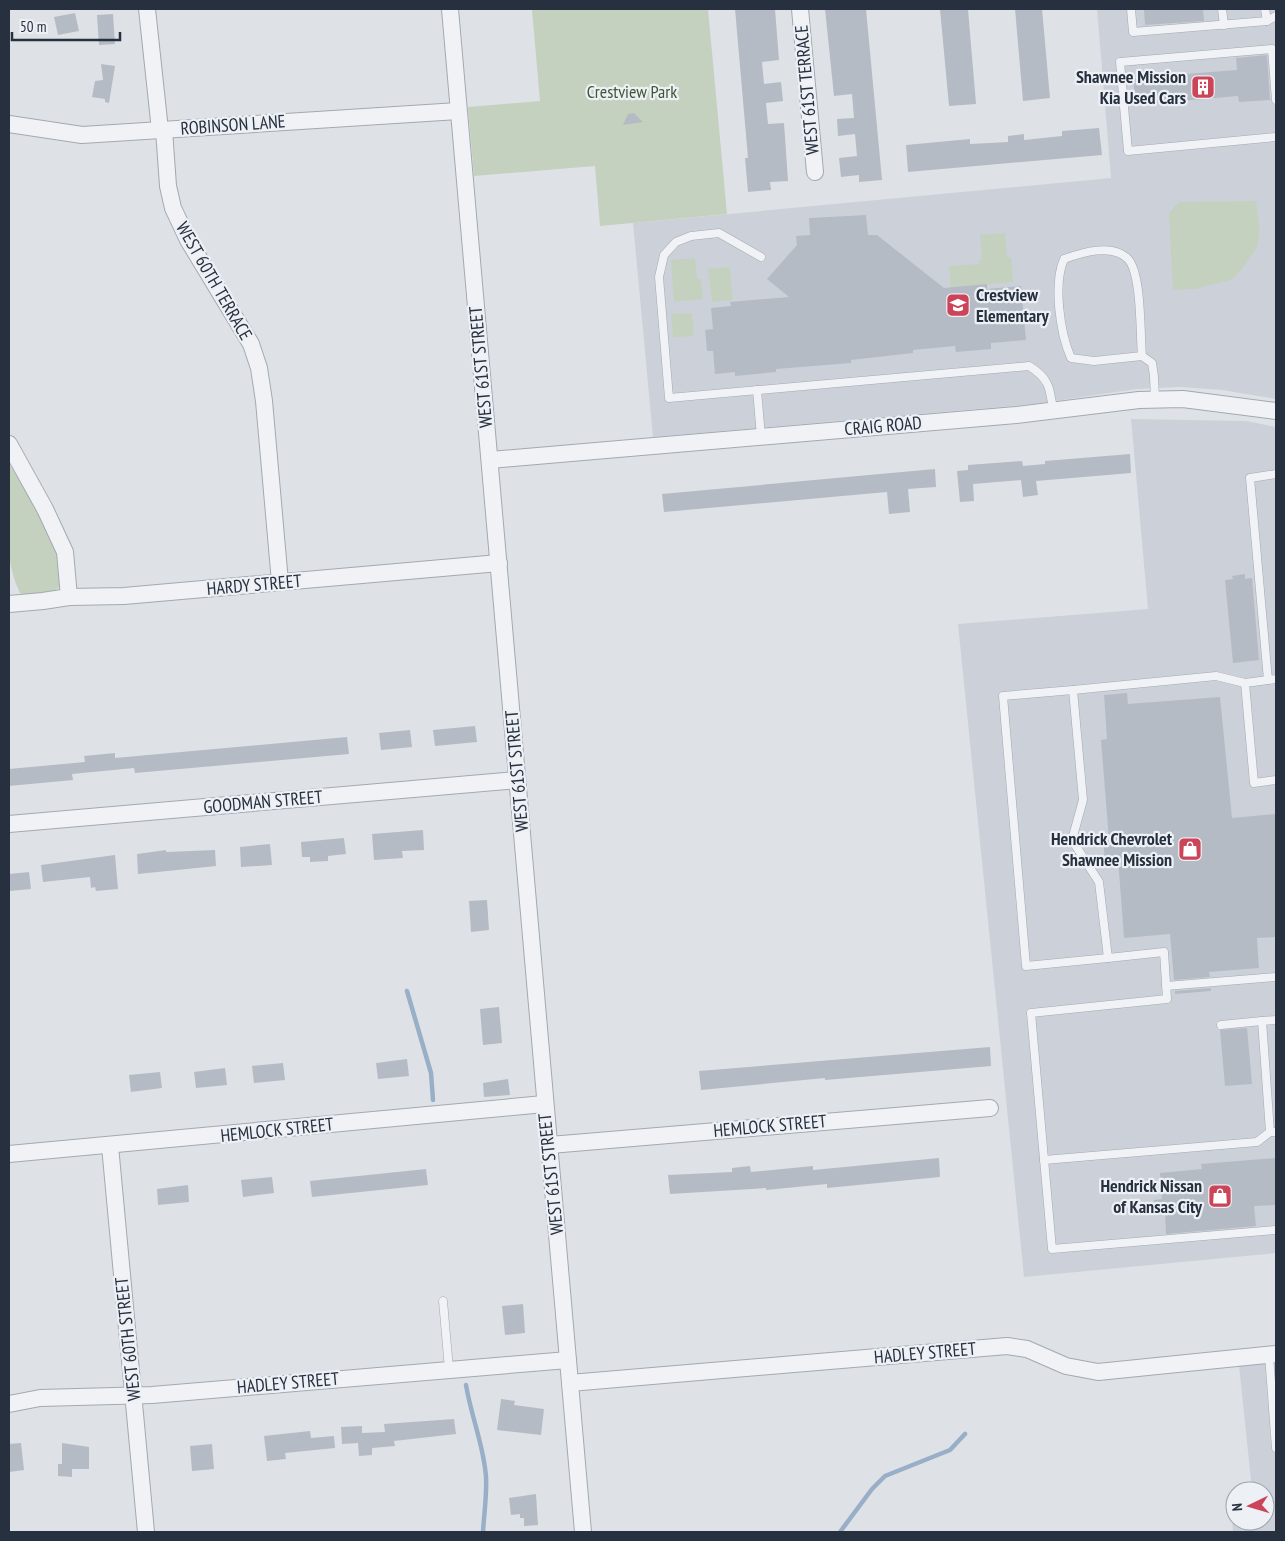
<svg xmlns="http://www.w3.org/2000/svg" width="1285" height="1541" viewBox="0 0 1285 1541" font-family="'PT Sans Narrow',sans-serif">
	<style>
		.built { fill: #ccd1d9 }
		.green { fill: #c4d1bf }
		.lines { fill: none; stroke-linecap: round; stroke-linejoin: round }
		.stream { stroke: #99afc7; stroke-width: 4.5 }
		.building { fill: #b5bbc4 }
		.lane-casing { stroke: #a3a9b1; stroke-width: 9 }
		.street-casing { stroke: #a3a9b1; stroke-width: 18 }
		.lane { stroke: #f1f2f6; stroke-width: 8 }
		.street { stroke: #f1f2f6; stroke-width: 16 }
		.labels { text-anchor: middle; stroke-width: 4.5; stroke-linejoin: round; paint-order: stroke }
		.poi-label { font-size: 18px; font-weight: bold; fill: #27303e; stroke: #edf0f5; text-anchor: end }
		.street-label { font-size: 18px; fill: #27303e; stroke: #edf0f5 }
		.park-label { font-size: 18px; fill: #3c5935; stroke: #edf0f5 }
	</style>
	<rect width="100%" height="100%" fill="#dee2e7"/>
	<g class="built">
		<path d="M1097,9H1276V399L1222,390L1180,387L1137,389L1034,404L653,437L633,223L1111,178Z"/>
		<path d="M1131,419L1247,421L1276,427V1253L1024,1277L958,624L1148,609Z"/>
		<path d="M1276,1359V1532H1233L1230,1492H1235V1521H1265V1491H1243L1252,1490L1239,1365Z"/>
	</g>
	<g class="green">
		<path d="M548,9H708L727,214L600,226L595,166L474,176L468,107L540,101L532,10Z"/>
		<path d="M1256,201L1260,230L1257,247L1245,265L1233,279L1196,289L1173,290L1169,213L1179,202Z"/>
		<path d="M1005,233L1007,257H1011L1013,282L951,288L949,266L979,264L978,261L982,260L980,235Z"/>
		<path d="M695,258L697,279H701L703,299L674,302L671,260Z"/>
		<path d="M730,267L733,300L712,302L708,269Z"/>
		<path d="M692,313L694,336L673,337L671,314Z"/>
		<path d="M9,464C30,497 67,545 60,586C51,597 33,597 20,593C1,555 9,505 9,464Z"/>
	</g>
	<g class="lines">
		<g class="stream">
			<path d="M407,991L431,1073L433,1100"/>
			<path d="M466,1385C471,1416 484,1446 486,1477C487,1495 484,1514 483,1532"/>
			<path d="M840,1532L872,1489L885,1476L950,1450L965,1434"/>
		</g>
	</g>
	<g class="building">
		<path d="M735,9H775L779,60L762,62L764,84L781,82L783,101L766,103L768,124L784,123L788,181L770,182L771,190L748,192L745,158H748Z"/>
		<path d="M825,9H866L882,180L859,182V175L841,177L839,158L857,156L855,134L838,136L837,119L854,118L852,94L834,96Z"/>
		<path d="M940,9H968L976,104L949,106Z"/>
		<path d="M1015,9H1042L1050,98L1023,101Z"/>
		<path d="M1144,9H1203L1204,21L1145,25Z"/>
		<path d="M75,13L79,31L58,35L54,17Z"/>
		<path d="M113,14L115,44L99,45L97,15Z"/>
		<path d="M1267,55L1270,100L1239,102L1238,96L1136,105L1133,78L1237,70L1236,58Z"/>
		<path d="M101,64L115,66L109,103L105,102V99L92,97L95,81L103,80Z"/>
		<path d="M634,113L643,122L623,125L628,114Z"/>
		<path d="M1099,128L1102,155L908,172L906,145L970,139V144L1008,142V136L1024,134V140L1062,136V131Z"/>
		<path d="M866,215L868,235H877L944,288L987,284V289L1021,286L1026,340L991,343V349L956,352L955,346L913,350V353L851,360V363L776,369V372L735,376V372L715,374L713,351H707L705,330L713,329L711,308L731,306L730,302L789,297L767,279L797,245L796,236L810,235L809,218Z"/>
		<path d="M1130,454L1131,473L1036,481L1038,495L1023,497L1021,480L973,484L974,501L960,502L957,471L968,470V465L1022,461L1023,466L1045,464V461Z"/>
		<path d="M935,469L936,487L908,489L910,512L889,514L887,492L664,512L662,494Z"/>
		<path d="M1245,574V579L1252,578L1259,660L1233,663L1225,580L1233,579L1232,576Z"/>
		<path d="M1127,693L1128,704L1220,697L1232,818L1276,814V937L1257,938L1259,968L1209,972L1210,977L1174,980L1170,934L1124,938L1118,858L1105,859L1103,841L1109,840L1101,740L1107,739L1104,695Z"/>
		<path d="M475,726L477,742L435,746L433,730Z"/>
		<path d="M410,730L412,747L381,750L379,733Z"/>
		<path d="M347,737L349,754L135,773L134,768L72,774L73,780L9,786V769L85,762L84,756L115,753V758Z"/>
		<path d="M423,830L424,850L402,851L403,858L374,860L372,834Z"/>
		<path d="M344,838L346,854L328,856V861L310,862V857H302L301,842Z"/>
		<path d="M270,844L272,865L241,867L240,847Z"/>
		<path d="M166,850V852L215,850L216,866L138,874L137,854Z"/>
		<path d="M115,855L118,889L96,891L95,887L91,888L90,877L43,882L41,865Z"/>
		<path d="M29,872L31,889L9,891V874Z"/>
		<path d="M487,900L489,930L471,932L469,901Z"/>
		<path d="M1211,988V991L1175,994V991Z"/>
		<path d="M499,1007L502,1043L483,1045L480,1009Z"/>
		<path d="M1247,1028L1252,1084L1225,1086L1220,1030Z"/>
		<path d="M990,1047L991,1066L825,1080V1078L701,1090L699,1071Z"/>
		<path d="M407,1059L409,1076L378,1079L376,1063Z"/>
		<path d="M283,1063L285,1080L254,1083L252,1066Z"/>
		<path d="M225,1068L227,1085L196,1088L194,1072Z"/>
		<path d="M160,1072L162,1088L131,1092L129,1075Z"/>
		<path d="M508,1079L510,1095L484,1097L483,1083Z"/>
		<path d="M939,1158L940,1177L827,1188V1184L766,1190V1188L670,1194L668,1175L732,1172V1168L750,1166L751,1172L813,1166V1170Z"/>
		<path d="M1276,1158V1205L1254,1206L1256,1226L1166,1234L1165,1211L1155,1212L1154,1200L1162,1199L1160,1173L1202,1169L1201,1164Z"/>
		<path d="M426,1169L428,1185L312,1197L310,1181Z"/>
		<path d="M272,1177L274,1193L243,1197L241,1180Z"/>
		<path d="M188,1185L189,1202L158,1205L157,1189Z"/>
		<path d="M523,1304L525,1333L505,1335L502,1306Z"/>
		<path d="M501,1399L515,1401L514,1405L544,1409L541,1435L497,1430Z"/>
		<path d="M454,1419L456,1434L394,1441L395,1446L372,1448V1455L359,1456L358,1443L342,1444L341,1427L362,1426V1433L385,1432L384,1424Z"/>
		<path d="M310,1431L311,1438L334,1436L335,1448L285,1453L286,1459L267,1461L264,1436Z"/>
		<path d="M21,1443L24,1470L9,1472V1444Z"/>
		<path d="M62,1443L89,1447V1469H72V1477L58,1476V1464H62Z"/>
		<path d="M212,1444L214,1469L192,1471L190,1446Z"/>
		<path d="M536,1494L538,1525L524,1526V1518H520V1514L511,1515L509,1498Z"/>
	</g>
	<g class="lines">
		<g class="lane-casing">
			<g id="lane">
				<path d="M1131,9L1133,32L1267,21L1276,16"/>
				<path d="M1222,9L1224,25"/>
				<path d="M1265,9L1267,21"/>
				<path d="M1276,100L1272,49L1120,62L1128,151L1276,137"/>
				<path d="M761,257L719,233L691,236L676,242L664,255L659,277L669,398L1029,366C1049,378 1050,388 1053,410"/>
				<path d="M1142,356C1140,335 1142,271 1127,258C1111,243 1081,253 1064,259C1053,284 1060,333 1071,358L1094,361L1142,356L1152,363L1154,376L1155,400"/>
				<path d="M757,390L761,437"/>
				<path d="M1276,474L1250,478L1268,680L1276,679"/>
				<path d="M1268,680L1245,683L1254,783L1276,780"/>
				<path d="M1245,683L1216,676L1073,690L1083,800L1072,840L1099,882L1108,958L1164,952L1167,999L1031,1013L1052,1249L1275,1230"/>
				<path d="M1073,690L1003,696L1026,966L1108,958"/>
				<path d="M1166,986L1276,977"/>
				<path d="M1221,1025L1262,1021"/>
				<path d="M1270,1132L1262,1021L1276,1020"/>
				<path d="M1044,1160L1257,1142L1270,1132H1276"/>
				<path d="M443,1301L449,1369"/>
				<path d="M1269,1355L1276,1448"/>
			</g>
		</g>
		<g class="street-casing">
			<g id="street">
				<path d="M147,9L160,130"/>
				<path d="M450,9L583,1532"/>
				<path d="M800,9L815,172"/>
				<path d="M9,124L82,135L458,111"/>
				<path d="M164,130L168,186L173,208L188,240L251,344L259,368L264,401L280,582"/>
				<path d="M9,444L45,509L65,552L69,597"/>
				<path d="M490,460L1016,415L1139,400L1183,399L1276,411"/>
				<path d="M9,604L43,601L69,597L124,596L499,563"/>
				<path d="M9,824L517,780"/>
				<path d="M550,1145L990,1108"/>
				<path d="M110,1146L146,1532"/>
				<path d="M9,1154L544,1104"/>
				<path d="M570,1383L1007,1346L1027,1349L1066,1366L1098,1372L1276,1354"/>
				<path d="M9,1404L40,1398L152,1395L568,1360"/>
			</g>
		</g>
		<use href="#lane" class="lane"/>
		<use href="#street" class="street"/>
	</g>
	<defs>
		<g id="building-square" transform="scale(1.25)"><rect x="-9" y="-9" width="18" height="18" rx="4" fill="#cb4458" stroke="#edf0f5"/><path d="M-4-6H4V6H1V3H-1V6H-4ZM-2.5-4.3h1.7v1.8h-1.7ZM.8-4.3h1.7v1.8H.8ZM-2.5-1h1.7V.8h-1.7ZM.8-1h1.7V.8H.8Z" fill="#fff"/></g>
		<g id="school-square" transform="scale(1.25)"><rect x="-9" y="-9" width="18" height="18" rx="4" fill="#cb4458" stroke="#edf0f5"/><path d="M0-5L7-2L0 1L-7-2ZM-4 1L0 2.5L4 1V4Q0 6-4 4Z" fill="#fff"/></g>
		<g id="shop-square" transform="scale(1.25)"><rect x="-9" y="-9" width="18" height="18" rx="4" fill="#cb4458" stroke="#edf0f5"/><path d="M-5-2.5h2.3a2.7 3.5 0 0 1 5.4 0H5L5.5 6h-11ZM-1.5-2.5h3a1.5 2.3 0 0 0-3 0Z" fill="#fff"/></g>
	</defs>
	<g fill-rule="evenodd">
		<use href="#building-square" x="1203" y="87"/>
		<use href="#school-square" x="958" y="305"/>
		<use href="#shop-square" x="1190" y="849"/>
		<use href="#shop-square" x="1220" y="1196"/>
	</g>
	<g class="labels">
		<g class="poi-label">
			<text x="1186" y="83">Shawnee Mission<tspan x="1186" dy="21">Kia Used Cars</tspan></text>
			<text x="976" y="301" text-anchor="start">Crestview<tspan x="976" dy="21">Elementary</tspan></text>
			<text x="1172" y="845">Hendrick Chevrolet<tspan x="1172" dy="21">Shawnee Mission</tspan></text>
			<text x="1202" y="1192">Hendrick Nissan<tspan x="1202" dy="21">of Kansas City</tspan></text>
		</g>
		<g class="street-label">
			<text transform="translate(807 90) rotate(-95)" y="6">WEST 61ST TERRACE</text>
			<text transform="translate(233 125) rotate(-4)" y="6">ROBINSON LANE</text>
			<text transform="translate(214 281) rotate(60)" y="6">WEST 60TH TERRACE</text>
			<text transform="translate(481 367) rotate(-95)" y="6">WEST 61ST STREET</text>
			<text transform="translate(883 426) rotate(-5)" y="6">CRAIG ROAD</text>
			<text transform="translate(254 585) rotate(-5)" y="6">HARDY STREET</text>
			<text transform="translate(517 771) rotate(-95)" y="6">WEST 61ST STREET</text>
			<text transform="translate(263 802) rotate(-5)" y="6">GOODMAN STREET</text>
			<text transform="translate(770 1126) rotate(-5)" y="6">HEMLOCK STREET</text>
			<text transform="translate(277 1130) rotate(-6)" y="6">HEMLOCK STREET</text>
			<text transform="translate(551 1174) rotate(-96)" y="6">WEST 61ST STREET</text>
			<text transform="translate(128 1339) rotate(-96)" y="6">WEST 60TH STREET</text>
			<text transform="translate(925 1353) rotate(-5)" y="6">HADLEY STREET</text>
			<text transform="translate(288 1383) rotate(-5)" y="6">HADLEY STREET</text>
		</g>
		<g class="park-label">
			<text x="632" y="98">Crestview Park</text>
		</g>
	</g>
	<rect width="1285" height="1541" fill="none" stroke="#27303e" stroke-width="20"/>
	<g transform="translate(1250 1506) rotate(265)"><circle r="24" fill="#edf0f5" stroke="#9ea3ac"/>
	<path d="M0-4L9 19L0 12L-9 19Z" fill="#cb4458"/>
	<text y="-8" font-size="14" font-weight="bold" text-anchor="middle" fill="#27303e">N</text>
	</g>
	<path d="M12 32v8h108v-8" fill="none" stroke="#27303e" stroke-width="2.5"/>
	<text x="20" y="32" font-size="15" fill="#27303e" stroke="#edf0f5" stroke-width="4" paint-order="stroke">50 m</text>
</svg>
